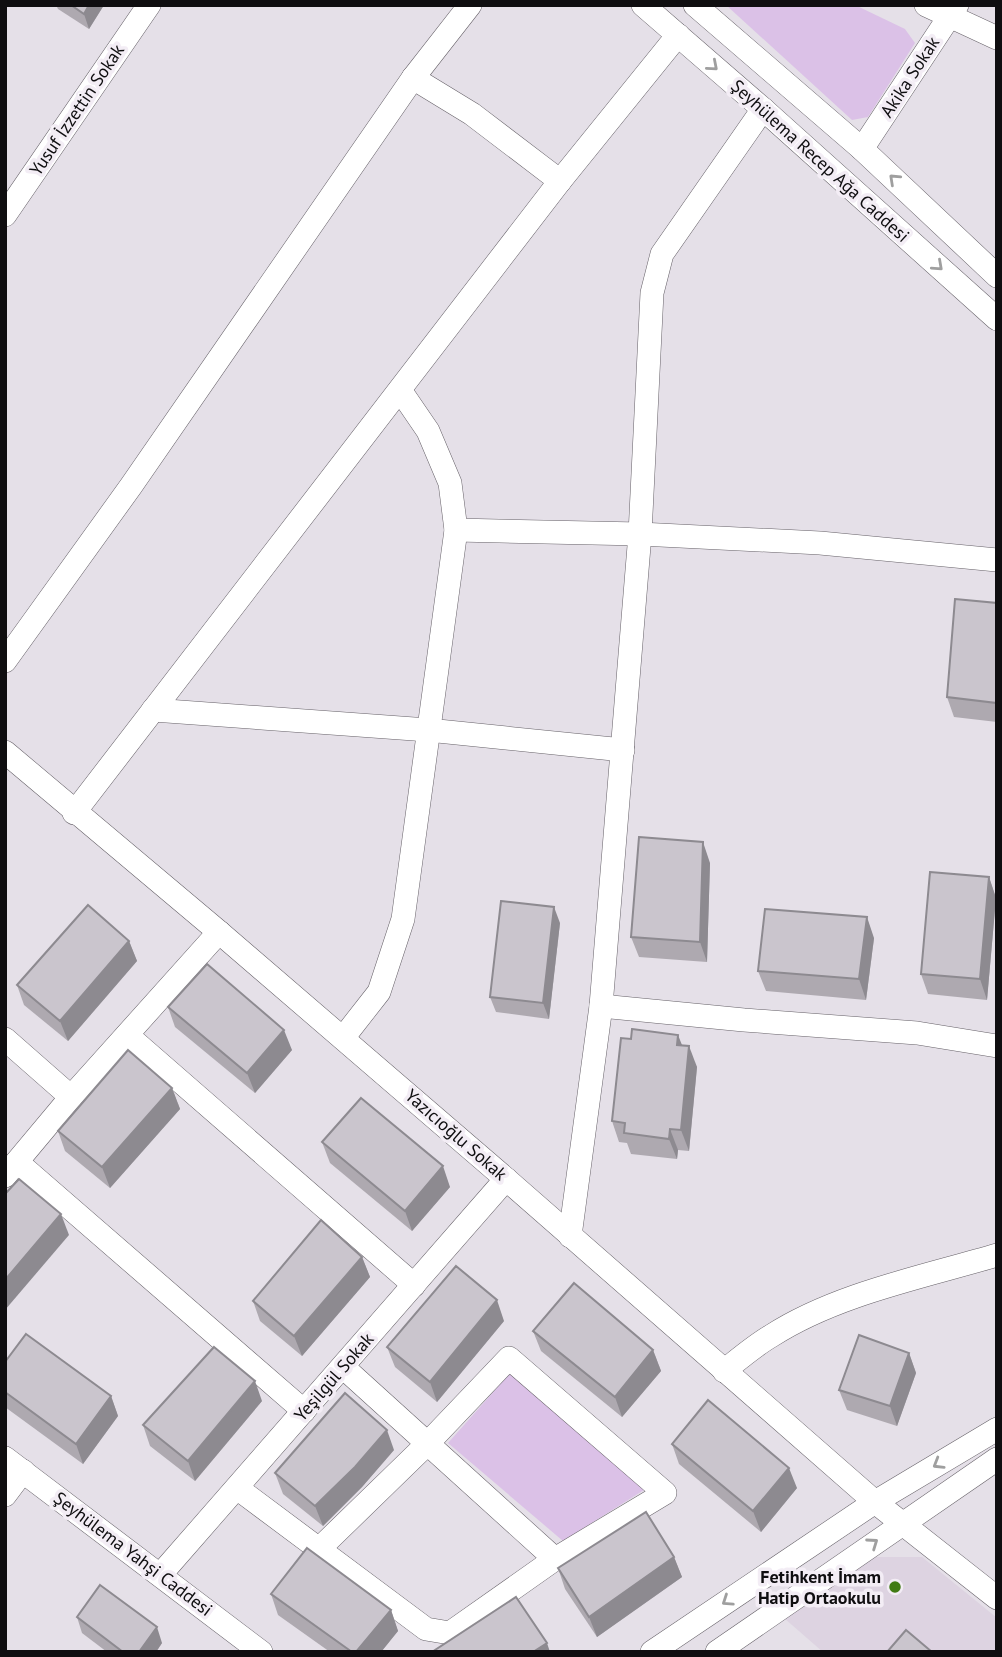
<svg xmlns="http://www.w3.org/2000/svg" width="1002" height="1657" viewBox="0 0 1002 1657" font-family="'PT Sans',sans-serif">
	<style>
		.built { fill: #ddd3e1 }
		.green { fill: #dbc1e7 }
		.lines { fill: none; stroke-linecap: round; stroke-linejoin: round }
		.minor-casing { stroke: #666168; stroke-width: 24 }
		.minor { stroke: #fff; stroke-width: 23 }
		.wall { fill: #aea9b0 }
		.shaded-wall { fill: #8d8a90 }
		.building { fill: #cac5cd; stroke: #8d8a90; stroke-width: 2 }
		.oneway { stroke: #9f9f9f }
		.poi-dot { fill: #417b14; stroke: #f3edf5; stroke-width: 2.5 }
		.labels { text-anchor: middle; stroke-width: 7; stroke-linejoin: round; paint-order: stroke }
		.street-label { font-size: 18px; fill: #0f0e10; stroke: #f3edf5 }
		.poi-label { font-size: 18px; font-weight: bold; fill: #0f0e10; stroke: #f3edf5; text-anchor: end }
	</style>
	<rect width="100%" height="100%" fill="#e5e0e8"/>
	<path class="built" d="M874,1557H922L997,1618V1652H823L784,1618Z"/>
	<g class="green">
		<path d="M726,5H855L905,29L915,43L868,117L852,120Z"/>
		<path d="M512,1371L644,1490L563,1541L448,1443Z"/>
	</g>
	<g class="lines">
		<g class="minor-casing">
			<g id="minor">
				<path d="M643,5L763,109L997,319"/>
				<path d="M695,5L862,149L997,276"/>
				<path d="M926,5L997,38"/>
				<path d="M413,78L472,114L560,181"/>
				<path d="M862,149L957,5"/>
				<path d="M5,215L149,5"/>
				<path d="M456,530L640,534L820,543L997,560"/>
				<path d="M5,661L131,486L413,78L470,5"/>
				<path d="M153,710L428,730L623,750"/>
				<path d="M5,752L219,932L506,1179L875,1502L997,1598"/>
				<path d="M74,813L560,181L678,35"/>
				<path d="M601,1006L744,1020L917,1033L997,1046"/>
				<path d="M127,1035L414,1285"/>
				<path d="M343,1038L379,992L403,919L456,530L450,483L428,431L400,390"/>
				<path d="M5,1039L71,1097"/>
				<path d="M17,1162L304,1411"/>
				<path d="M5,1176L71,1097L219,932"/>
				<path d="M570,1236L601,1006L640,534L652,293L662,254L763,109"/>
				<path d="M724,1371C739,1359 754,1346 771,1336C836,1294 923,1277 997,1255"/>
				<path d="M5,1458L261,1652"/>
				<path d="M237,1488L426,1629L450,1633L555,1559L343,1367"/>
				<path d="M5,1495L23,1471"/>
				<path d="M319,1549L427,1444L509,1358L665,1493L555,1559"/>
				<path d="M161,1574L506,1179"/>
				<path d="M652,1652L875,1502L997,1429"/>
				<path d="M717,1652L997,1459"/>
			</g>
		</g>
		<use href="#minor" class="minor"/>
	</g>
	<g class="wall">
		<path d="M56,5H104L89,29L58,9Z"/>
		<path d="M997,603V722L954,717L947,697Z"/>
		<path d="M710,863L707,962L639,957L631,937Z"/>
		<path d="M989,877L996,898L987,1000L928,994L921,974Z"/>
		<path d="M560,923L549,1019L496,1012L490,997Z"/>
		<path d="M874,938L866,1000L766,991L758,971Z"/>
		<path d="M129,941L137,961L68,1041L24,1005L17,985Z"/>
		<path d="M168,1007L292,1050L255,1093L175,1027Z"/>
		<path d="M682,1045L697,1067L689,1151L678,1150L677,1159L631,1154L627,1143L619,1142L612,1121Z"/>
		<path d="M172,1088L180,1109L110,1188L65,1151L58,1131Z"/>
		<path d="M322,1142L450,1187L412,1231L330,1163Z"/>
		<path d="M362,1257L370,1277L302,1356L260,1321L253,1301Z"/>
		<path d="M504,1321L437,1402L395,1367L387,1347Z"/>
		<path d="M533,1331L653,1350L661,1371L622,1417L541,1351Z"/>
		<path d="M909,1353L916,1373L897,1426L847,1410L839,1390Z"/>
		<path d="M5,1362L111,1396L118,1416L83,1464L5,1407Z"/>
		<path d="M262,1401L195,1481L150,1446L143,1425Z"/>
		<path d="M672,1444L797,1488L761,1532L679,1464Z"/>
		<path d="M394,1450L362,1487L323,1526L283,1494L275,1473Z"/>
		<path d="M674,1557L682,1577L597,1637L565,1589L558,1568Z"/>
		<path d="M271,1594L391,1610L398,1631L381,1652H330L278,1615Z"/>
		<path d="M77,1617L162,1643L156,1652H107L82,1633Z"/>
	</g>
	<g class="shaded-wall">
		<path d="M89,5H104L89,29L84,14Z"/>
		<path d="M703,842L710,863L707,962L700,942Z"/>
		<path d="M989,877L996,898L987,1000L980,979Z"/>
		<path d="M554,907L560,923L549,1019L543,1003Z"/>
		<path d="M867,917L874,938L866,1000L859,979Z"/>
		<path d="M129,941L137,961L68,1041L60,1021Z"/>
		<path d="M284,1030L292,1050L255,1093L247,1073Z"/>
		<path d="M678,1035L686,1055L677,1045Z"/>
		<path d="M689,1046L697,1067L689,1151L681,1130Z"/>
		<path d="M172,1088L180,1109L110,1188L102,1167Z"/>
		<path d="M670,1129L678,1150L677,1159L669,1139Z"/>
		<path d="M443,1166L450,1187L412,1231L405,1211Z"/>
		<path d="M61,1214L69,1235L5,1310V1280Z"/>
		<path d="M362,1257L370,1277L302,1356L294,1336Z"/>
		<path d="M497,1300L504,1321L437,1402L430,1382Z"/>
		<path d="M653,1350L661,1371L622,1417L615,1397Z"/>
		<path d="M909,1353L916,1373L897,1426L890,1406Z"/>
		<path d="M255,1381L262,1401L195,1481L188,1461Z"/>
		<path d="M111,1396L118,1416L83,1464L76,1444Z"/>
		<path d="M387,1430L394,1450L362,1487L323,1526L315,1506Z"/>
		<path d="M789,1468L797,1488L761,1532L753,1511Z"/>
		<path d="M674,1557L682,1577L597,1637L589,1617Z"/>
		<path d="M391,1610L398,1631L381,1652H356Z"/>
		<path d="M157,1627L162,1643L156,1652H139Z"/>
		<path d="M547,1643L550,1652H533Z"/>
	</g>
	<g class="building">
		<path d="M71,5H89L84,14Z"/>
		<path d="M955,599L997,603V703L947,697Z"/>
		<path d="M639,837L703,842L700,942L631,937Z"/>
		<path d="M930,872L989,877L980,979L921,974Z"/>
		<path d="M501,901L554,907L543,1003L490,997Z"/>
		<path d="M88,905L129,941L60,1021L17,985Z"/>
		<path d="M765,909L867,917L859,979L758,971Z"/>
		<path d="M207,964L284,1030L247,1073L168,1007Z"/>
		<path d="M632,1029L678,1035L677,1045L689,1046L681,1130L670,1129L669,1139L624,1133L625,1123L612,1121L621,1038L631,1039Z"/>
		<path d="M128,1050L172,1088L102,1167L58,1131Z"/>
		<path d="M361,1098L443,1166L405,1211L322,1142Z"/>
		<path d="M19,1179L61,1214L5,1280V1194Z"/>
		<path d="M321,1220L362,1257L294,1336L253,1301Z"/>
		<path d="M456,1266L497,1300L430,1382L387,1347Z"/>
		<path d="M574,1283L653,1350L615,1397L533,1331Z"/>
		<path d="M26,1334L111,1396L76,1444L5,1392V1362Z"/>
		<path d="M859,1335L909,1353L890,1406L839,1390Z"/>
		<path d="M214,1347L255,1381L188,1461L143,1425Z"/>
		<path d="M345,1393L387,1430L355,1467L315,1506L275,1473Z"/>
		<path d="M708,1400L789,1468L753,1511L672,1444Z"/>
		<path d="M646,1512L674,1557L589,1617L558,1568Z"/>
		<path d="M307,1548L391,1610L356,1652H352L271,1594Z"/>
		<path d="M100,1585L157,1627L139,1652H123L77,1617Z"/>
		<path d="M516,1597L547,1643L533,1652H432Z"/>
		<path d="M906,1630L932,1652H887Z"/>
	</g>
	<defs><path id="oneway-chevron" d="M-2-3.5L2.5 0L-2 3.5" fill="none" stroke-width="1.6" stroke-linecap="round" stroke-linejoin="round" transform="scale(1.75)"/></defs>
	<g class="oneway">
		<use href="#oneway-chevron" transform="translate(713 66) rotate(41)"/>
		<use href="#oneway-chevron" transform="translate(894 179) rotate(-137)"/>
		<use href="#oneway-chevron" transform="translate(938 266) rotate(42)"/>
		<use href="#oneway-chevron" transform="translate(938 1464) rotate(149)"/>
		<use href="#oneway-chevron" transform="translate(873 1543) rotate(-35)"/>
		<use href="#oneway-chevron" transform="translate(727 1601) rotate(146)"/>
	</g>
	<circle class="poi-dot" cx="895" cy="1587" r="7"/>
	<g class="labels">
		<g class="street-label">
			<text transform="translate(910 77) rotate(-57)" y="6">Akika Sokak</text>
			<text transform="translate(77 110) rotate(-56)" y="6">Yusuf İzzettin Sokak</text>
			<text transform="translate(820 161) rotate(42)" y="6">Şeyhülema Recep Ağa Caddesi</text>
			<text transform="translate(456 1135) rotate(41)" y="6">Yazıcıoğlu Sokak</text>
			<text transform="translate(334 1377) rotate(-49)" y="6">Yeşilgül Sokak</text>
			<text transform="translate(133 1554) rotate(37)" y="6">Şeyhülema Yahşi Caddesi</text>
		</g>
		<g class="poi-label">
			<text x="881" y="1583">Fetihkent İmam<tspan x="881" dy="21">Hatip Ortaokulu</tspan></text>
		</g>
	</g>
	<rect width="1002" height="1657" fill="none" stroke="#0f0e10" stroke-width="14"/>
</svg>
